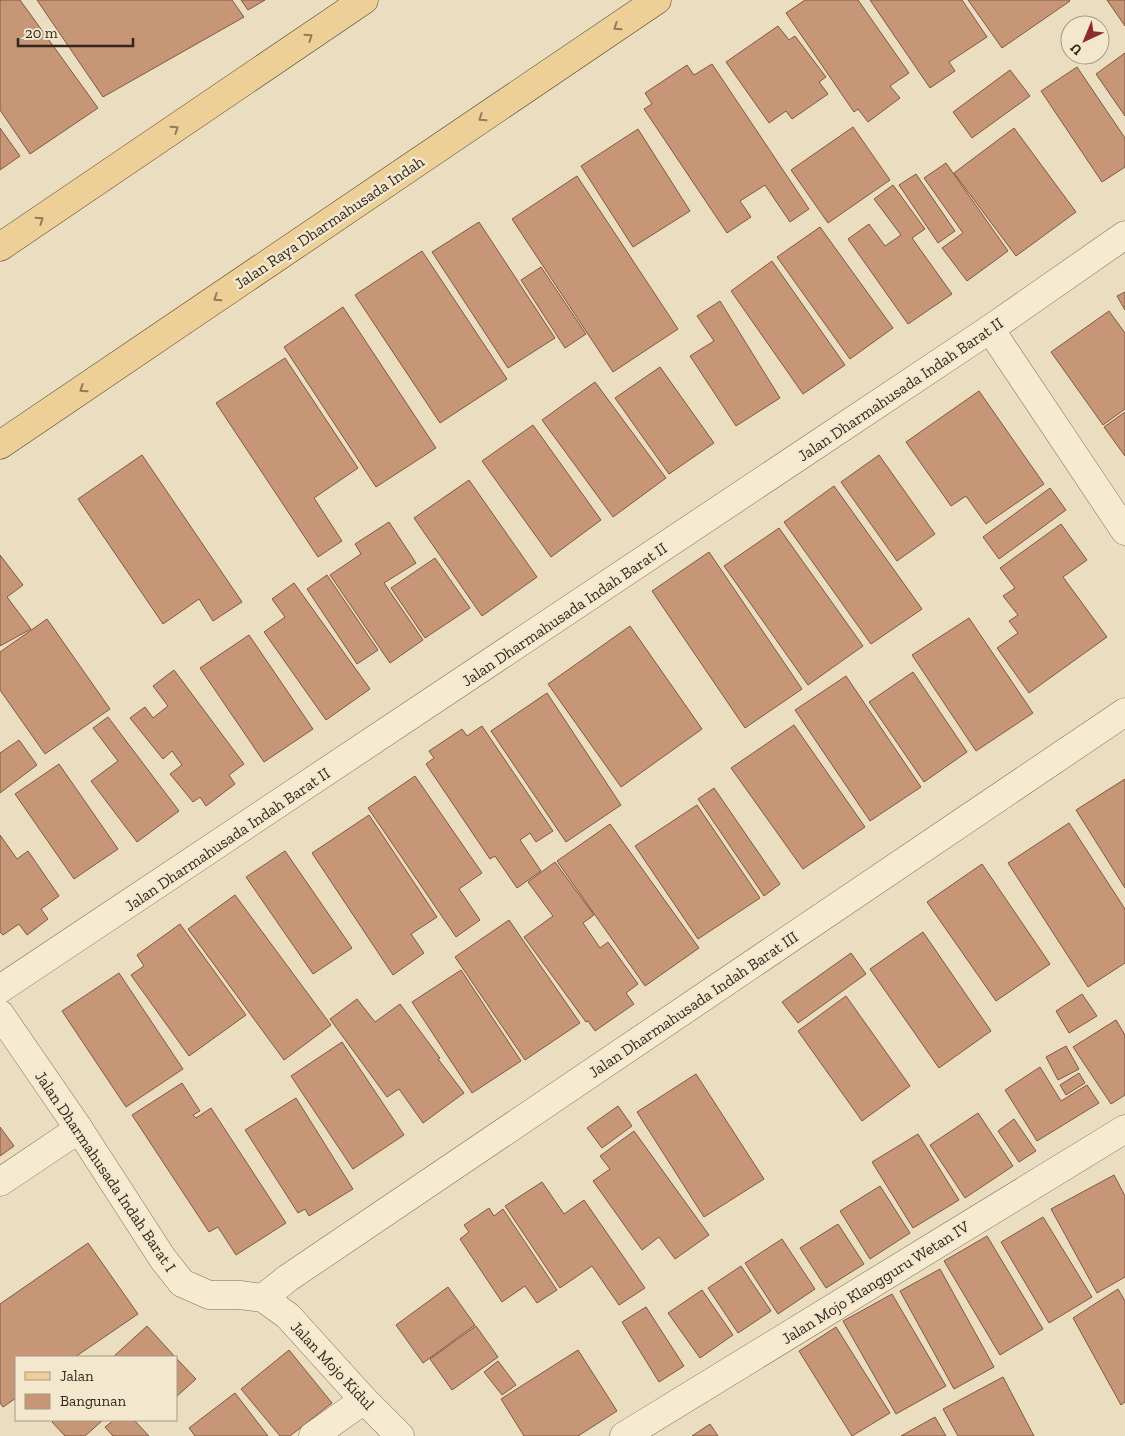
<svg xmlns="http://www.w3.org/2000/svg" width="1125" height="1436" viewBox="0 0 1125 1436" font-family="'Zilla Slab',serif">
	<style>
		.building { fill: #c79677; stroke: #805840 }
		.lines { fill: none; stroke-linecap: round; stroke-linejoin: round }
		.minor-casing { stroke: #826e59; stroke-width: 29 }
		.primary-casing { stroke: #503c2d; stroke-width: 29 }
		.minor { stroke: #f6ead1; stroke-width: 28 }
		.primary { stroke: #edd098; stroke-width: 28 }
		.oneway { stroke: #907b5a }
		.labels { text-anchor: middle; stroke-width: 5; stroke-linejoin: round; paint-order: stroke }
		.street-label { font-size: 16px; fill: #33261c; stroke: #f3e7ce }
	</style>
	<rect width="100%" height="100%" fill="#ebddbf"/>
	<g class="building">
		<path d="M0,0H20L98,108L30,154L0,110Z"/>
		<path d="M37,0H232L244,17L103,97Z"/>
		<path d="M241,0H265L248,10Z"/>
		<path d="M805,0H858L909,73L890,86L900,98L868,122L858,109L854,112L786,13Z"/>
		<path d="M870,0H962L987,37L949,62L955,71L930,88Z"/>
		<path d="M968,0H1069L1070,1L1002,48Z"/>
		<path d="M1107,0H1125V26Z"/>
		<path d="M778,26L789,40L795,36L826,77L819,82L828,94L792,119L786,111L769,123L726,62Z"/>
		<path d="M1125,53V116L1096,74Z"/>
		<path d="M712,64L809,209L790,222L765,185L740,201L751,217L727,233L644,109L652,104L645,93L687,65L694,75Z"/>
		<path d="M1077,67L1125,138V167L1102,182L1041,91Z"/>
		<path d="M1010,70L1030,96L972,138L953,112Z"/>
		<path d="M853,127L890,180L828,223L791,170Z"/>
		<path d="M0,128L20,156L0,170Z"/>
		<path d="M1014,128L1076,212L1016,256L954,173Z"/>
		<path d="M638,129L690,211L633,247L581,166Z"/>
		<path d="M946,163L1008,251L967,281L942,248L963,233L924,178Z"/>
		<path d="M916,174L955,231L938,243L899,185Z"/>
		<path d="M577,176L678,329L613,372L512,219Z"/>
		<path d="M893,185L925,229L912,238L952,294L908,324L848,239L869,224L885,246L901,235L874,199Z"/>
		<path d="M479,222L555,338L508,368L432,252Z"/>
		<path d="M820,227L893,328L850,359L777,257Z"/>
		<path d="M422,251L507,379L440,423L355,295Z"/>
		<path d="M772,261L845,365L803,394L731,291Z"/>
		<path d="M541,267L586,334L565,348L521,280Z"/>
		<path d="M1125,292V310L1117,296Z"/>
		<path d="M720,301L780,398L736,426L690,356L714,341L697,316Z"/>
		<path d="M343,307L436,448L376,487L284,347Z"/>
		<path d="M1109,311L1125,333V409L1103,425L1051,352Z"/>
		<path d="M285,358L358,468L314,498L342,541L318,557L216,403Z"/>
		<path d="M660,367L714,443L669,474L615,398Z"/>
		<path d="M595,382L666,478L613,517L542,420Z"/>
		<path d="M979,391L1044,484L986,524L966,496L951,506L906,442Z"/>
		<path d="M1125,412V456L1104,427Z"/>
		<path d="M533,425L601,520L551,557L482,461Z"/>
		<path d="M142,455L242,602L213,621L199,599L163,624L78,499Z"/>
		<path d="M879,455L935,534L897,561L841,482Z"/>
		<path d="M469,480L537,577L482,616L414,518Z"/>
		<path d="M834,486L922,609L871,644L784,522Z"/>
		<path d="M1050,488L1066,510L999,559L983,537Z"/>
		<path d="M389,522L416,563L384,583L423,640L390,663L330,575L361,554L355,544Z"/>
		<path d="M1061,524L1087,560L1063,577L1107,637L1029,693L997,648L1018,633L1009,621L1018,615L1003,596L1015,588L1000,568Z"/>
		<path d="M779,528L863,646L808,685L724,566Z"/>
		<path d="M709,552L802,689L745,728L652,591Z"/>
		<path d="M0,555L23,585L7,597L31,629L0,646Z"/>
		<path d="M435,558L470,608L425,638L391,588Z"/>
		<path d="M327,575L378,650L357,664L307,589Z"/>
		<path d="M294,583L370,689L326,720L264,632L285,617L272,599Z"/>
		<path d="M969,618L1033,713L976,751L912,655Z"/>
		<path d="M47,619L110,709L45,754L0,690V652Z"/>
		<path d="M630,626L702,729L621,787L548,684Z"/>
		<path d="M249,635L313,729L264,762L200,668Z"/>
		<path d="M174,670L244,764L229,775L235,784L206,806L200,797L193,802L170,774L182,765L172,751L163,759L130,718L145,707L153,718L168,706L153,686Z"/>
		<path d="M913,672L967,752L924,782L869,702Z"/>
		<path d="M846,676L921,787L870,821L795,710Z"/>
		<path d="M547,693L621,805L566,842L491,731Z"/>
		<path d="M108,717L179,811L137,842L91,781L118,761L93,728Z"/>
		<path d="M794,725L865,827L803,869L731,768Z"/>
		<path d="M482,726L553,831L536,842L530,833L520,840L541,871L517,888L495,856L490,859L426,764L434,758L429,751L462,729L467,736Z"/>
		<path d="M19,740L37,765L0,793V753Z"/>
		<path d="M59,764L118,849L74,879L15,794Z"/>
		<path d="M415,776L482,873L459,889L480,920L456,937L368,808Z"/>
		<path d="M1125,779V888L1076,810Z"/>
		<path d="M714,788L780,884L764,896L698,799Z"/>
		<path d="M697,805L760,898L698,939L635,846Z"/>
		<path d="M369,815L437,917L411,934L424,953L393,975L312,853Z"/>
		<path d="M1069,823L1125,909V963L1088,987L1008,863Z"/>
		<path d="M610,824L699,948L645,986L557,861Z"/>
		<path d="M0,835L17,859L28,851L59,896L41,909L48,919L27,935L19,924L3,935L0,932Z"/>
		<path d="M285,851L352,948L313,974L246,877Z"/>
		<path d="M555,862L594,915L583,923L600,948L608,942L638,984L626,993L634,1004L595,1031L588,1021L586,1022L524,937L553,916L528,882Z"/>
		<path d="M982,864L1050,964L996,1001L927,902Z"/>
		<path d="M235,895L331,1025L284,1060L188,929Z"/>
		<path d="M509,920L580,1023L525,1060L455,957Z"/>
		<path d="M180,924L246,1015L189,1056L131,975L144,966L137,955Z"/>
		<path d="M923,932L991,1031L939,1068L870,969Z"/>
		<path d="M851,953L866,974L798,1023L782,1002Z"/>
		<path d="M461,970L521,1061L472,1093L412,1002Z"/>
		<path d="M119,973L183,1069L126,1107L62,1011Z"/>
		<path d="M1082,994L1097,1016L1069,1033L1056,1011Z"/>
		<path d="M846,996L910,1086L862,1121L798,1031Z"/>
		<path d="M357,999L375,1022L400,1004L440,1058L438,1059L464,1093L423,1123L399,1089L387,1097L330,1019Z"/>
		<path d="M1116,1020L1125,1035V1095L1111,1104L1073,1047Z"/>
		<path d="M342,1042L404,1135L353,1169L291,1076Z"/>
		<path d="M1066,1046L1079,1069L1058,1080L1046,1057Z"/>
		<path d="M1040,1067L1061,1101L1087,1085L1099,1103L1037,1141L1005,1090Z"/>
		<path d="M1079,1073L1085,1083L1066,1095L1060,1085Z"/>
		<path d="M696,1074L764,1179L704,1217L637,1112Z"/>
		<path d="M182,1083L200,1111L193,1115L196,1118L211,1108L286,1223L236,1255L218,1227L209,1232L132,1115Z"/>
		<path d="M296,1098L353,1189L309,1216L305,1209L298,1213L245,1130Z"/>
		<path d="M618,1106L632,1126L602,1148L587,1128Z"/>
		<path d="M978,1113L1013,1166L965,1198L930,1145Z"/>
		<path d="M1014,1119L1036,1151L1019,1162L998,1131Z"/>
		<path d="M0,1127L14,1146L0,1156Z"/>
		<path d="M634,1131L709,1235L675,1259L659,1237L642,1250L593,1181L610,1169L600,1156Z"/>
		<path d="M918,1134L959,1200L913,1228L872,1162Z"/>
		<path d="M1114,1175L1125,1196V1277L1097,1293L1051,1209Z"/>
		<path d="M542,1182L564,1214L584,1200L645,1288L619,1305L592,1266L560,1288L505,1206Z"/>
		<path d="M880,1186L910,1233L870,1259L840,1211Z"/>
		<path d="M489,1208L494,1216L503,1209L557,1290L537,1303L525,1286L502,1302L460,1239L469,1232L464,1225Z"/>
		<path d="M1043,1217L1092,1297L1049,1323L1001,1242Z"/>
		<path d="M838,1224L864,1264L826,1288L800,1248Z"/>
		<path d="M987,1236L1043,1329L1000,1355L944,1261Z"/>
		<path d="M782,1239L815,1289L778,1314L745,1263Z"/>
		<path d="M88,1243L138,1314L75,1357H16V1398L3,1407L0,1403V1304Z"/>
		<path d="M741,1266L771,1311L738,1333L708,1288Z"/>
		<path d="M940,1269L994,1367L954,1389L900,1291Z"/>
		<path d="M448,1287L475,1325L423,1363L396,1325Z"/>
		<path d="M1118,1289L1125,1301V1402L1121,1405L1073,1318Z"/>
		<path d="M702,1290L733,1335L700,1358L668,1313Z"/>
		<path d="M892,1294L946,1386L896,1414L843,1321Z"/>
		<path d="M646,1307L684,1366L659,1382L622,1322Z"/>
		<path d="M147,1326L175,1357H113Z"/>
		<path d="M476,1326L498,1357L452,1390L430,1359Z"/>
		<path d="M836,1327L890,1413L852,1436L799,1351Z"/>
		<path d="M289,1350L332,1403L290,1436H280L241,1389Z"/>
		<path d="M578,1350L617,1411L578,1436H524L501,1399Z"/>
		<path d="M176,1358L196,1379L176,1397Z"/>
		<path d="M498,1361L516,1385L502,1395L484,1372Z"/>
		<path d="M1003,1377L1034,1436H958L943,1409Z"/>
		<path d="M235,1393L268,1436H195L189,1428Z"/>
		<path d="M935,1417L946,1436H901Z"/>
		<path d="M54,1420H103L85,1436H65L52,1422Z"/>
		<path d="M114,1420H134L149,1436H113L105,1427Z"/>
		<path d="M710,1424L718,1436H692Z"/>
	</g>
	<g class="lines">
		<g class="minor-casing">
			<g id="minor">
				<path d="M990,329L1125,531"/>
				<path d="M0,989L990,329L1125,235"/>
				<path d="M0,1014L79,1129L163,1259L182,1283L209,1295H240L263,1298L288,1316L364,1400L400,1436"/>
				<path d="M0,1182L79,1129"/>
				<path d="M263,1298L288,1278L1125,712"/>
				<path d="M313,1436L364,1400"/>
				<path d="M624,1436L1125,1129"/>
			</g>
		</g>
		<g class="primary-casing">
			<g id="primary">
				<path d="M0,247L364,0"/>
				<path d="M0,445L657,0"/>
			</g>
		</g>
		<use href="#minor" class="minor"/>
		<use href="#primary" class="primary"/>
	</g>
	<defs><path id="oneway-chevron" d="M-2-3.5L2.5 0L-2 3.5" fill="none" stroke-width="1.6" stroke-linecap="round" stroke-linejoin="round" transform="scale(1.25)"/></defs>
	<g class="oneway">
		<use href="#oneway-chevron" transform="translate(617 27) rotate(146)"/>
		<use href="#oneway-chevron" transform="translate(309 37) rotate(-34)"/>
		<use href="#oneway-chevron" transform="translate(482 118) rotate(146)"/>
		<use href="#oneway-chevron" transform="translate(175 129) rotate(-34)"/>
		<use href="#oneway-chevron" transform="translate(40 220) rotate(-34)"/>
		<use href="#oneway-chevron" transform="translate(217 298) rotate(146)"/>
		<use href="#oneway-chevron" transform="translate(83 389) rotate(146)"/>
	</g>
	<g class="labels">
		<g class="street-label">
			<text transform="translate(329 222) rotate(-34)" y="6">Jalan Raya Dharmahusada Indah</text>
			<text transform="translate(900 389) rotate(-34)" y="6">Jalan Dharmahusada Indah Barat II</text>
			<text transform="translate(564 614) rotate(-34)" y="6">Jalan Dharmahusada Indah Barat II</text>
			<text transform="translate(227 839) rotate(-34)" y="6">Jalan Dharmahusada Indah Barat II</text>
			<text transform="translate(693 1004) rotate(-34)" y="6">Jalan Dharmahusada Indah Barat III</text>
			<text transform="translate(106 1171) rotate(56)" y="6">Jalan Dharmahusada Indah Barat I</text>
			<text transform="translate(875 1282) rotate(-32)" y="6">Jalan Mojo Klangguru Wetan IV</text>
			<text transform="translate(333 1365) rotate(47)" y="6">Jalan Mojo Kidul</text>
		</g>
	</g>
	<rect x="15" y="1356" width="162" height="65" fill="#f3e7ce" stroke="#a69a87"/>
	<rect x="25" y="1372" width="25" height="8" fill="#edd098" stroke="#a69a87"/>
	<text x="60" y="1381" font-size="15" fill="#33261c">Jalan</text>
	<rect x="25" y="1394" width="25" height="15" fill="#c79677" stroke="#a69a87"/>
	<text x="60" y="1406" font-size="15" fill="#33261c">Bangunan</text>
	<g transform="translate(1085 40) rotate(224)"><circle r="24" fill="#f3e7ce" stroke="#a69a87"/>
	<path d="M0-4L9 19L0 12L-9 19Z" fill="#8e2c2f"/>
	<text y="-8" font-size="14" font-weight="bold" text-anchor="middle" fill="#33261c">U</text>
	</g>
	<path d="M18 38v8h115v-8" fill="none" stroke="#33261c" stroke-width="2.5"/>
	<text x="25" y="38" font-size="15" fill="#33261c" stroke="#f3e7ce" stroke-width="4" paint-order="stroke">20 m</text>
</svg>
